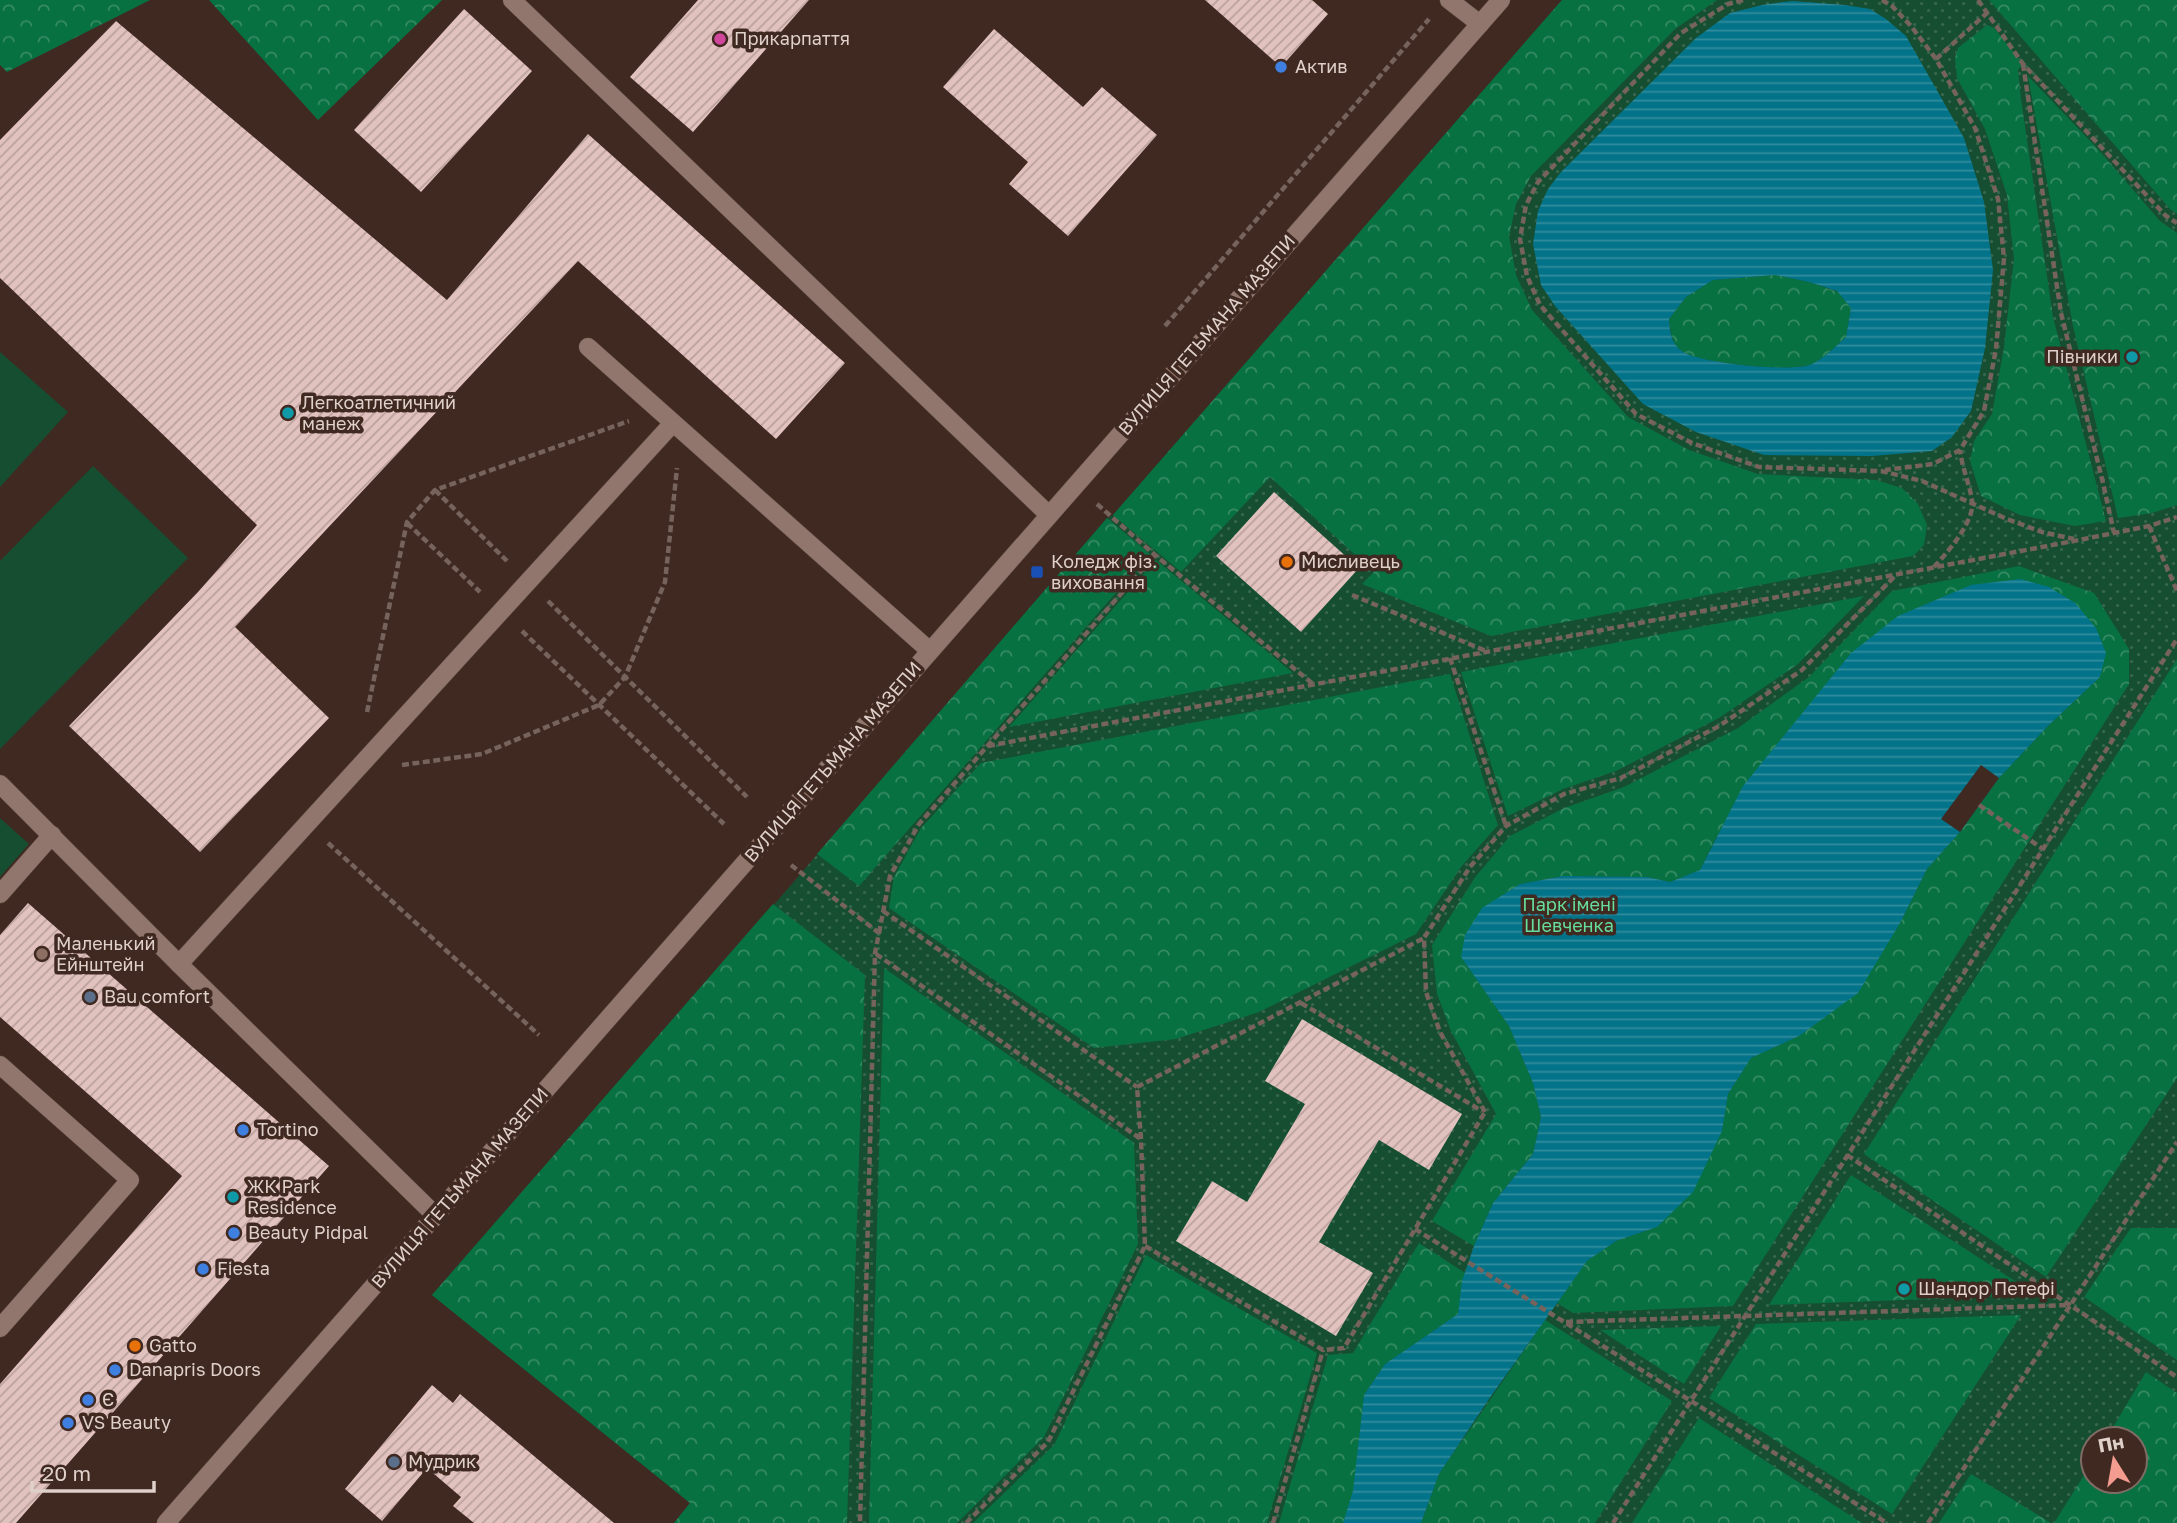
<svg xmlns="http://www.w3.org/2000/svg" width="2177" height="1523" viewBox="0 0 2177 1523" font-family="'Golos Text',sans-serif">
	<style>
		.grass { fill: url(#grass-dots); fill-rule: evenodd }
		.forest { fill: url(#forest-crowns) }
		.pitch { fill: #164e31 }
		.water { fill: url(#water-rules); fill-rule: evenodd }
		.pier { fill: #3f2920 }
		.building { fill: url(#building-hatch) }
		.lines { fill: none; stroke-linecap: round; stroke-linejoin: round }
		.service-casing { stroke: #59463f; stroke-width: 19 }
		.secondary-casing { stroke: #59463f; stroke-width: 19 }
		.path { stroke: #76635b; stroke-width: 4.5; stroke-dasharray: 7 3.5; stroke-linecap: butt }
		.service { stroke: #90766c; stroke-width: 18 }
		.secondary { stroke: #90766c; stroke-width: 18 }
		.hotel-dot { fill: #d1479c; stroke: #3f2920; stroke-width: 2.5 }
		.shop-dot { fill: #3f7fe0; stroke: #3f2920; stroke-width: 2.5 }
		.culture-dot { fill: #0f9aa8; stroke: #3f2920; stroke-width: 2.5 }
		.food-dot { fill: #e8710a; stroke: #3f2920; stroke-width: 2.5 }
		.transit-dot { fill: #1a4fb4; stroke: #3f2920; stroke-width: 2.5 }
		.education-dot { fill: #8d6e63; stroke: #3f2920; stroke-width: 2.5 }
		.service-dot { fill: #5c6f8a; stroke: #3f2920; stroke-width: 2.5 }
		.labels { text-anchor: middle; stroke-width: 7; stroke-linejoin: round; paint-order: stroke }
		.poi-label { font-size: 18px; fill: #dfd0ca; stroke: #3f2920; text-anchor: start }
		.street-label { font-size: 18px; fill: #dfd0ca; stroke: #3f2920 }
		.park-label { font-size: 18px; fill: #67dd9b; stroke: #3f2920 }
	</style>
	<defs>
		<pattern id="grass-dots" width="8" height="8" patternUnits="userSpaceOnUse" patternTransform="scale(1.75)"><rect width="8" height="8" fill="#164e31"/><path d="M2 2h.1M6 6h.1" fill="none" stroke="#37664e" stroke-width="1.8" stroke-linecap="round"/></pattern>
		<pattern id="forest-crowns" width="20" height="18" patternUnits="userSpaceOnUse" patternTransform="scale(1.75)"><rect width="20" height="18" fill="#077142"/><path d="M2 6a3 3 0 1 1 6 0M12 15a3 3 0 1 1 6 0" fill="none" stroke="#378b65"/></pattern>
		<pattern id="water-rules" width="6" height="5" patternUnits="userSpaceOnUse" patternTransform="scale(1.75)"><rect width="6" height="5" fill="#027389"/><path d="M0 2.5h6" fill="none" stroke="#338c9d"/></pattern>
		<pattern id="building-hatch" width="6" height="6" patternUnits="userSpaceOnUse" patternTransform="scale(1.75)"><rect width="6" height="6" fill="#e2c2be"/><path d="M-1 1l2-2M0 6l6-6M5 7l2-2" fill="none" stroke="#baa19e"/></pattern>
	</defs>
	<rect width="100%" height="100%" fill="#3f2920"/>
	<path class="grass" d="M1562,0H2177V1523H674L690,1503L432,1295L784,893L1107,518L1113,515ZM2093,1439H2135V1481H2093Z"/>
	<g class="forest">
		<path d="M0,0H150L7,72L0,65Z"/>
		<path d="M209,0H442L318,120Z"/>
		<path d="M1562,0H1717L1675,29L1531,176L1516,204L1509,236L1516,275L1532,310L1628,417L1689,450L1758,474L1876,480L1902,488L1918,504L1927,525L1924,545L1913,556L1491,636L1362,584L1374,572L1270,477L1181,572L1113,515Z"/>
		<path d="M1989,0H2177V214L2170,209Z"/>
		<path d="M1987,25L1994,28L2023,64L2018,70L2021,99L2053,317L2106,521L2075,526L2020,515L1981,496L1970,461L1974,441L1992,414L2004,347L2014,259L2007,195L1985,129L1957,78L1955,58L1958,48Z"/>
		<path d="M2028,76L2096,147L2160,221L2177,233V505L2152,513L2118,518L2073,326Z"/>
		<path d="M1775,275L1809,282L1838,292L1851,308L1846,337C1836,346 1824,358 1812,364C1794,373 1700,363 1683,352C1671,344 1671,332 1669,319L1686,297L1713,280Z"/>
		<path d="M1107,518L1150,554L859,886L817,854Z"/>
		<path d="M1156,560L1293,673L1009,727Z"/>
		<path d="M2019,566L2094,593L2129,649V684L1733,1306L1573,1313L1557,1303L1587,1261L1616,1241L1657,1227L1722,1131L1728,1094L1751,1058L1799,1036L1900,923L1927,869L1960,832L1999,778L2048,726L2100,677L1851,653L1800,718L1716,838L1700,870L1670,882L1647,877L1563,876L1520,884L1461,957L1509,1026L1533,1083L1541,1117L1533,1154L1493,1203L1474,1246L1432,1221L1496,1114L1451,1031L1437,994L1432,945L1476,876L1510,836L1564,808L1624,787L1738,728L1809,677L1892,591Z"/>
		<path d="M1864,596L1798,664L1719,718L1616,771L1563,789L1508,816L1461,672Z"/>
		<path d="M2177,659V1078L2046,1277L1864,1154Z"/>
		<path d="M1450,674L1498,825L1461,867L1416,934L1259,1012L1176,1039L1094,1048L889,908L894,877L921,828L981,763Z"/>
		<path d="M773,904L865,975L847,1523H674L690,1503L432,1295Z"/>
		<path d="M884,968L1134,1143L1138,1244L1044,1437L957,1523H869Z"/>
		<path d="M1851,1175L2035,1294V1295L1769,1305Z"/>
		<path d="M2131,1228H2177V1360L2084,1297Z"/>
		<path d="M1419,1243L1465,1273L1458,1314L1385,1364L1364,1395L1354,1491L1343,1523H1279L1328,1355L1353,1353Z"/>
		<path d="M1146,1255L1317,1353L1267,1523H973L1054,1445Z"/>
		<path d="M2021,1315L1892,1514L1709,1398L1756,1324Z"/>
		<path d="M1545,1320L1672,1401L1595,1523H1421L1439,1474Z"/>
		<path d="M1721,1326L1684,1384L1600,1330Z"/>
		<path d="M2146,1372L2177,1393V1523H2054L2093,1461V1481H2135V1439H2106Z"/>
		<path d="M1699,1418L1862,1523H1632Z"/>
		<path d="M1971,1474L2051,1523H1939Z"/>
	</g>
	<g class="pitch">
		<path d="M0,352L68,412L0,487Z"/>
		<path d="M93,466L188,558L0,749V561Z"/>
		<path d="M0,818L29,844L0,877Z"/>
	</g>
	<g class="water">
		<path d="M1792,1L1845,5L1870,9L1886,19L1906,36L1964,138L1984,202L1993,270L1985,348L1971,411L1952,437L1932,451L1872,456L1764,455L1696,432L1643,404L1555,306L1541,285L1533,244L1538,211L1548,189L1561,172L1696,38L1730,13L1762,5ZM1775,275L1809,282L1837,291L1851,308L1846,337C1836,346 1824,358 1812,364C1794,373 1700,363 1683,352C1671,344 1670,332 1669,319L1686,297L1713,280Z"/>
		<path d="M2020,579L2049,587L2075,603L2096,628L2106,653L2100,677L2048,726L1999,778L1960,832L1927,869L1900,923L1858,993L1799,1036L1751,1058L1728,1094L1722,1131L1693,1192L1657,1227L1616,1241L1587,1261L1489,1399L1439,1474L1421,1523H1343L1353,1491L1364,1395L1385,1364L1458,1314L1462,1281L1474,1246L1493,1203L1533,1154L1541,1117L1533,1083L1509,1026L1461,957L1465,935L1482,908L1520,884L1563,876L1647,877L1670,882L1700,870L1743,786L1851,653L1898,616L1971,585Z"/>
	</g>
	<path class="pier" d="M1981,765L1999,778L1960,832L1941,819Z"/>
	<g class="building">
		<path d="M698,0H809L693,132L630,77Z"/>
		<path d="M1205,0H1312L1328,14L1281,67Z"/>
		<path d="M464,9L532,71L421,192L354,130Z"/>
		<path d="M116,21L447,300L588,134L845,363L776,439L578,261L235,627L329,718L200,852L69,726L198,592L257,525L0,278V140Z"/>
		<path d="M994,29L1083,107L1102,87L1157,135L1068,236L1009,184L1028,162L943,87Z"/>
		<path d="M1274,492L1359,568L1301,632L1216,556Z"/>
		<path d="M28,903L329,1166L16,1523H0V1384L182,1176L0,1017V935Z"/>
		<path d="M1302,1019L1462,1114L1429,1170L1379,1140L1319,1242L1373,1273L1336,1336L1176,1241L1212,1181L1247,1202L1305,1104L1265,1081Z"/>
		<path d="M432,1385L453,1403L460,1394L614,1523H474L453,1506L461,1497L427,1468L382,1521L345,1489Z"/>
	</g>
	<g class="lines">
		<g class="service-casing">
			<g id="service">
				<path d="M512,0L1049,515"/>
				<path d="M1449,0L1480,24"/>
				<path d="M588,347L930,651"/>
				<path d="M0,784L179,964L435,1215"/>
				<path d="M0,894L52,835"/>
				<path d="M179,964L673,423"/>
				<path d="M0,1065L130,1180L0,1328"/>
			</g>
		</g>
		<g class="secondary-casing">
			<path id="secondary" d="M166,1523L1501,0"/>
		</g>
		<g class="path">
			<path d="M1743,0L1728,4L1681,33L1538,182L1526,205L1520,239L1527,276L1540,305L1636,414L1692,443L1759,467L1881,471L1922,481L2007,519L2042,532L2074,539"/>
			<path d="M1882,0L1892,6L1911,26L1936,59L1975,128L1998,199L2004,258L1996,349L1984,411L1960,450L1933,464L1885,470"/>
			<path d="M1978,0L2023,64L2166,216L2177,223"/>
			<path d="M1936,59L1988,12"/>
			<path d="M2023,64L2061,313L2103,483L2114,533"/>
			<path d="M1165,326L1429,19"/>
			<path d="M435,490L507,561"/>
			<path d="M1097,504L1155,555L1313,684"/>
			<path d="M407,523L480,592"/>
			<path d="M2149,526L2177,591"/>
			<path d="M1934,567C1947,553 1976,520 1972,500C1969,483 1962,467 1960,450"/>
			<path d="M1352,595L1486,651"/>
			<path d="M548,601L747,797"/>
			<path d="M522,631L724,824"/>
			<path d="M1450,658L1506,826"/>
			<path d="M367,712L407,522L435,490L629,421"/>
			<path d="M988,746L2079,540L2149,526L2177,517"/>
			<path d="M402,765L482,754L599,705L625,677L665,582L677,468"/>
			<path d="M1979,805L2043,849"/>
			<path d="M328,843L539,1035"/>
			<path d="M791,865L879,933L875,953L860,1523"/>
			<path d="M883,911L1137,1087"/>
			<path d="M879,933L890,876L919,824L1155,555"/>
			<path d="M876,954L1141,1139"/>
			<path d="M1301,1003L1482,1111"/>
			<path d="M1137,1087L1424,938"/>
			<path d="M1485,1112L1440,1032L1426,992L1424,938L1470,867L1506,826L1564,794L1621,778L1719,726L1802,670L1896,575"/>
			<path d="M1847,1155L2177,1377"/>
			<path d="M1415,1229L1887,1523"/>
			<path d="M1145,1246L1323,1350L1344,1348L1485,1112"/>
			<path d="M1566,1322L2070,1305"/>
			<path d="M966,1523L1048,1442L1145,1246L1141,1139L1137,1087"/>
			<path d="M1273,1523L1323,1350"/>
			<path d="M1613,1523L2177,639"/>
			<path d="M1928,1523L2177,1142"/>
		</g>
		<use href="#service" class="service"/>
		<use href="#secondary" class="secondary"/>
	</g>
	<circle class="hotel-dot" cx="720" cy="39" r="7"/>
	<g class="shop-dot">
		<circle cx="1281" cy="67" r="7"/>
		<circle cx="243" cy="1130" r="7"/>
		<circle cx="234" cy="1233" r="7"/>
		<circle cx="203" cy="1269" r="7"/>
		<circle cx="115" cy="1370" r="7"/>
		<circle cx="88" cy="1400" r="7"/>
		<circle cx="68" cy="1423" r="7"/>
	</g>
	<g class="culture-dot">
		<circle cx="2132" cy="357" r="7"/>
		<circle cx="288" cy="413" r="7"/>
		<circle cx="233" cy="1197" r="7"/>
		<circle cx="1904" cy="1289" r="7"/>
	</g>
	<g class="food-dot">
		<circle cx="1287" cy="562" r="7"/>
		<circle cx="135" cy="1346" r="7"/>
	</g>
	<rect class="transit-dot" x="1030" y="565" width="14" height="14" rx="3.5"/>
	<circle class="education-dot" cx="42" cy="954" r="7"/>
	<g class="service-dot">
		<circle cx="90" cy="997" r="7"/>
		<circle cx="394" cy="1462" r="7"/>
	</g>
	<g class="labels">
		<g class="poi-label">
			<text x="734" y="45">Прикарпаття</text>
			<text x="1295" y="73">Актив</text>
			<text x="2118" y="363" text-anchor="end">Півники</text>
			<text x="302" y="409">Легкоатлетичний<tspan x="302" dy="21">манеж</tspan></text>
			<text x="1051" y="568">Коледж фіз.<tspan x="1051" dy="21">виховання</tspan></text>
			<text x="1301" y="568">Мисливець</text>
			<text x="56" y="950">Маленький<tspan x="56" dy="21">Ейнштейн</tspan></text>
			<text x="104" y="1003">Bau comfort</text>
			<text x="257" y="1136">Tortino</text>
			<text x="247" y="1193">ЖК Park<tspan x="247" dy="21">Residence</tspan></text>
			<text x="248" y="1239">Beauty Pidpal</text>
			<text x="217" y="1275">Fiesta</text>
			<text x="1918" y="1295">Шандор Петефі</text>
			<text x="149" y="1352">Gatto</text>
			<text x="129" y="1376">Danapris Doors</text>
			<text x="102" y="1406">Є</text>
			<text x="82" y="1429">VS Beauty</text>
			<text x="408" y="1468">Мудрик</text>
		</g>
		<g class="street-label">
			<text transform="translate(1207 335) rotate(-49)" y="6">ВУЛИЦЯ ГЕТЬМАНА МАЗЕПИ</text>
			<text transform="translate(833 762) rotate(-49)" y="6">ВУЛИЦЯ ГЕТЬМАНА МАЗЕПИ</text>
			<text transform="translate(460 1188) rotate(-49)" y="6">ВУЛИЦЯ ГЕТЬМАНА МАЗЕПИ</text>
		</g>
		<g class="park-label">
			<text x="1569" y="911">Парк імені<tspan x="1569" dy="21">Шевченка</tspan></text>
		</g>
	</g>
	<g transform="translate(2114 1460) rotate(349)"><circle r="33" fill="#3f2920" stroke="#7f6c64" stroke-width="2"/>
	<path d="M0-5L12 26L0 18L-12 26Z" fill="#f59c91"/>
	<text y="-10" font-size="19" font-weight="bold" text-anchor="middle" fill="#dfd0ca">Пн</text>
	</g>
	<path d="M32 1481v10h122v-10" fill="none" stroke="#dfd0ca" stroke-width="3.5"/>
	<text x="42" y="1481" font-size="21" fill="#dfd0ca" stroke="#3f2920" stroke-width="5" paint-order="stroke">20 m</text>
</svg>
